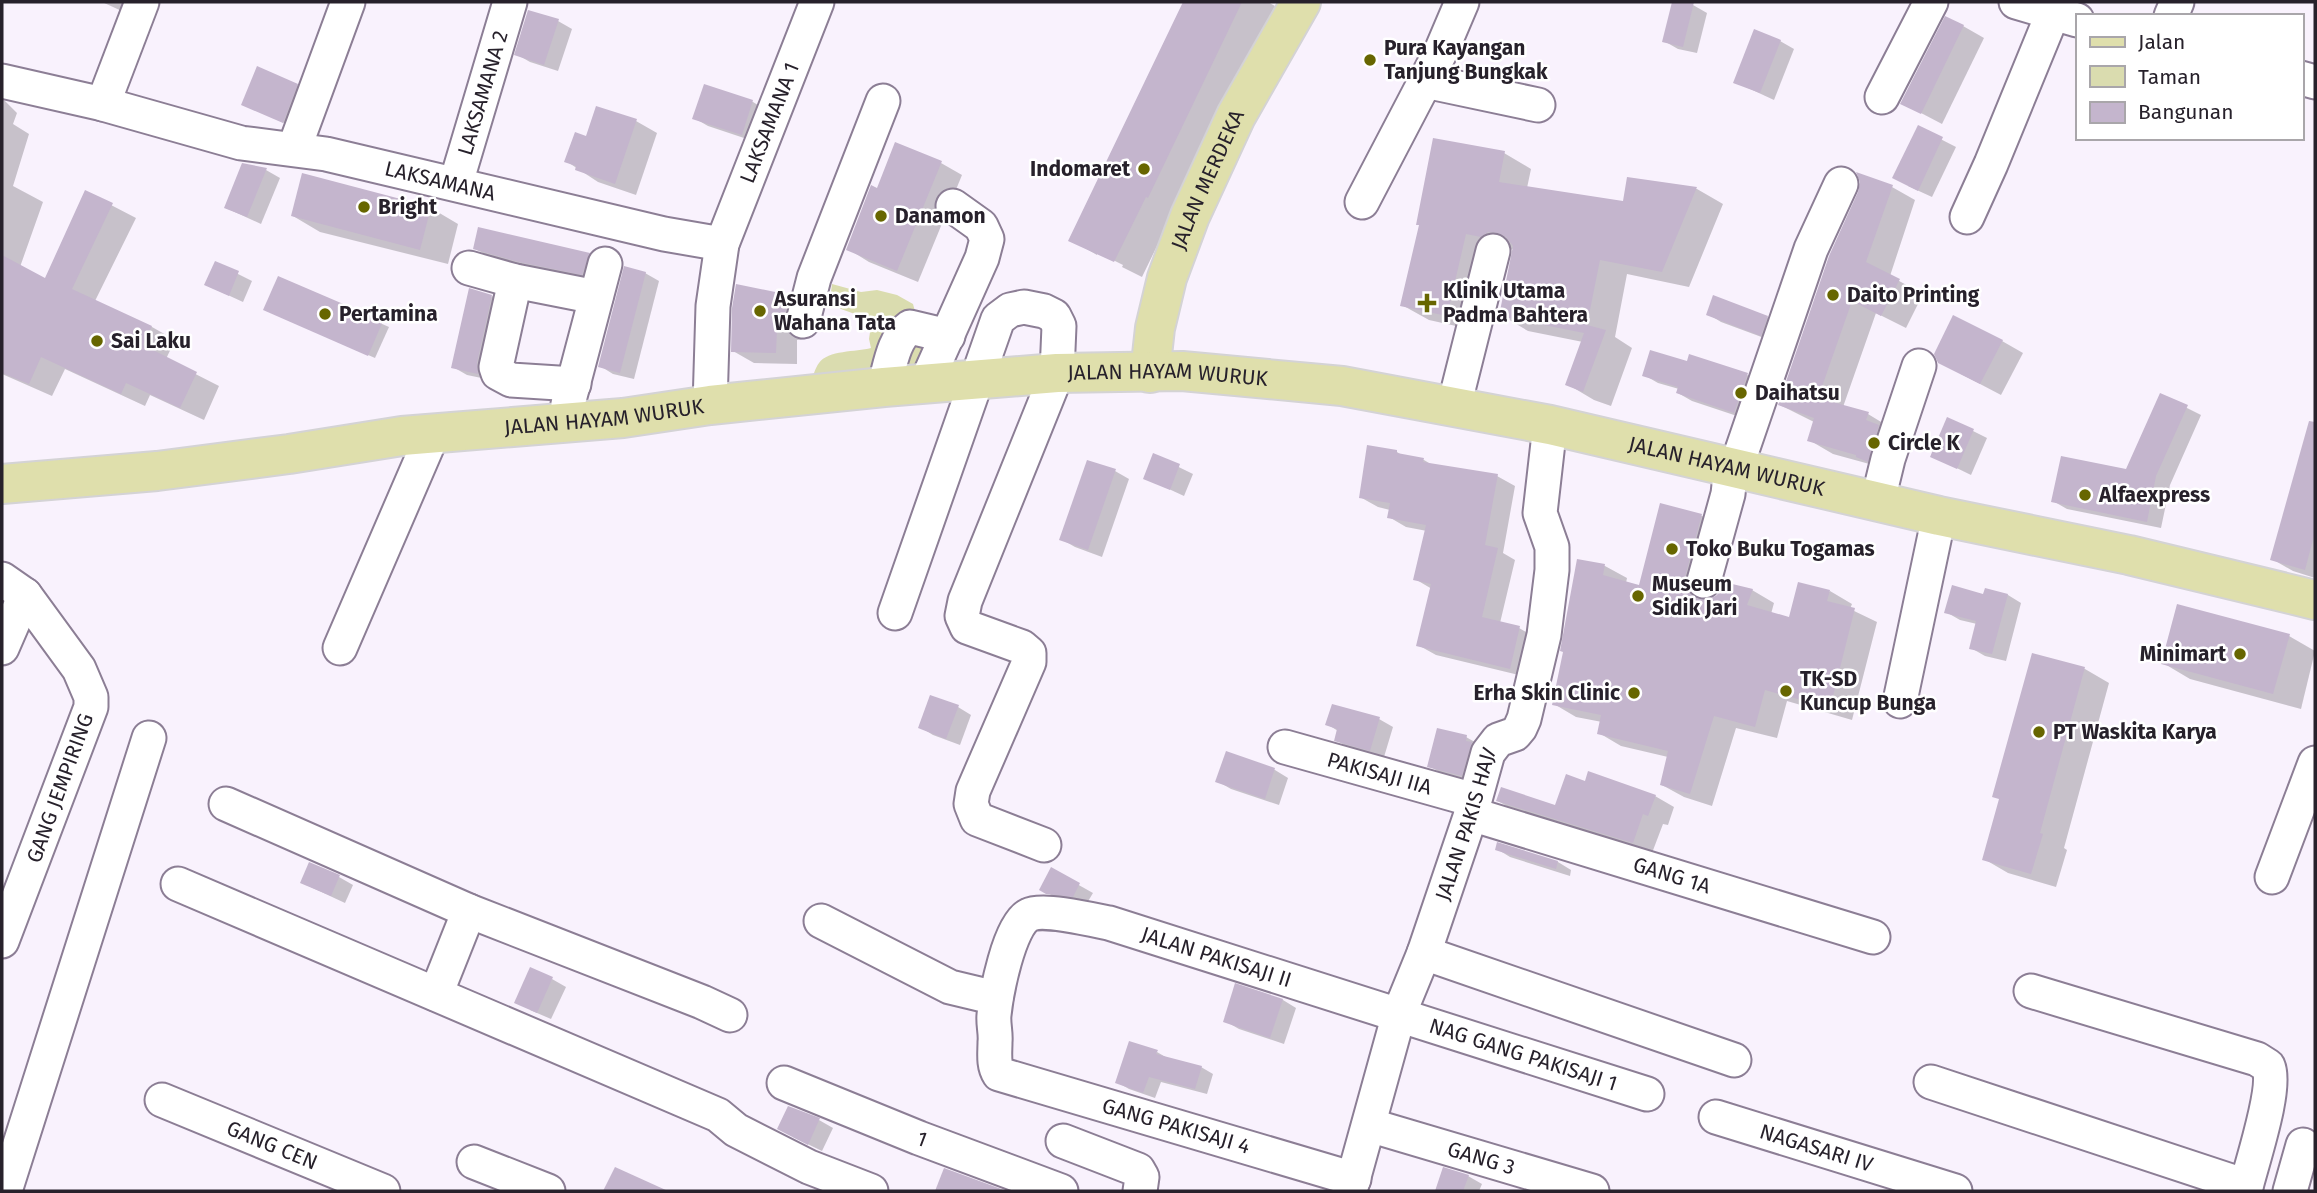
<svg xmlns="http://www.w3.org/2000/svg" width="2317" height="1193" viewBox="0 0 2317 1193" font-family="'Fira Sans',sans-serif">
	<style>
		.green { fill: #dadcaf }
		.shadow { fill: #0003 }
		.building { fill: #c4b5cd }
		.lines { fill: none; stroke-linecap: round; stroke-linejoin: round }
		.minor-casing { stroke: #8c7e95; stroke-width: 37 }
		.major-casing { stroke: #d4d3d5; stroke-width: 42 }
		.minor { stroke: #fff; stroke-width: 33 }
		.major { stroke: #dfdfac; stroke-width: 38 }
		.poi-dot { fill: #676600; stroke: #fff; stroke-width: 2.5 }
		.labels { text-anchor: middle; stroke-width: 5; stroke-linejoin: round; paint-order: stroke }
		.poi-label { font-size: 21px; font-weight: bold; fill: #27212b; stroke: #fff; text-anchor: start }
		.street-label { font-size: 21px; fill: #27212b; stroke: #fff }
	</style>
	<rect width="100%" height="100%" fill="#f9f2fd"/>
	<path class="green" d="M832,284L861,292L877,290L897,295L913,304L916,315L932,328L923,372L810,383C813,377 815,368 819,363C828,350 856,352 871,348L869,339L871,325L866,318L841,309L830,300Z"/>
	<g class="shadow">
		<path d="M102,2H128L124,12Z"/>
		<path d="M1185,2H1268L1275,6L1176,212L1174,211L1142,277L1122,267L1123,265L1097,252V255L1071,240Z"/>
		<path d="M1674,2L1693,5L1707,13L1697,53L1678,49L1664,41Z"/>
		<path d="M558,21L572,29L558,71L530,62L516,54Z"/>
		<path d="M1963,26L1984,38L1942,124L1902,103Z"/>
		<path d="M1780,41L1794,49L1774,100L1735,82Z"/>
		<path d="M297,85L310,93L297,129L243,104Z"/>
		<path d="M705,86L753,102L766,110L756,142L708,126L694,118Z"/>
		<path d="M2,98L17,113L13,124L29,134L13,186L43,202L20,267L46,280L86,192L136,218L95,301L152,327L175,340L166,359L219,386L204,420L150,395L145,406L65,369L52,396L2,374Z"/>
		<path d="M636,121L657,133L636,195L598,182L566,161L588,138Z"/>
		<path d="M1919,128L1956,147L1932,197L1908,186Z"/>
		<path d="M1504,153L1531,169L1527,188L1625,203L1628,179L1697,189L1723,204L1689,287L1627,274L1615,337L1632,348L1611,406L1594,400L1567,384L1583,342L1528,331L1501,315L1514,248L1509,251L1474,330L1429,320L1402,305Z"/>
		<path d="M941,163L962,175L918,282L869,262L848,249Z"/>
		<path d="M266,170L280,178L261,224L226,208Z"/>
		<path d="M303,175L431,208L458,224L448,264L320,232L293,216Z"/>
		<path d="M1892,187L1915,200L1890,276L1923,294L1906,328L1876,313L1843,407L1868,414L1891,428L1873,465L1833,454L1809,440L1814,422L1780,405Z"/>
		<path d="M475,249L589,255L603,263L596,281L535,269L489,256Z"/>
		<path d="M216,263L252,281L243,302L206,285Z"/>
		<path d="M645,273L659,281L634,379L613,374L600,366Z"/>
		<path d="M279,278L389,327L375,358L272,313Z"/>
		<path d="M492,296L505,304L491,380L467,375L453,367Z"/>
		<path d="M789,296L810,308L805,329L806,339L797,340V364L754,363L733,351Z"/>
		<path d="M1708,314L1767,317L1781,325L1775,342L1721,322Z"/>
		<path d="M2002,341L2023,353L2001,395L1961,374Z"/>
		<path d="M1690,356L1747,375L1761,382L1749,420L1692,401L1678,393L1679,389L1658,383L1644,375L1688,363Z"/>
		<path d="M2161,395L2201,415L2170,485L2161,528L2067,509L2053,501L2127,471Z"/>
		<path d="M1973,431L1987,438L1971,475L1932,456Z"/>
		<path d="M2306,439L2315,442V578L2293,571L2272,559Z"/>
		<path d="M1397,452L1403,456L1424,460L1434,466L1497,476L1515,486L1503,553L1515,560L1500,623L1519,628L1537,638L1527,677L1436,655L1418,645L1432,589L1415,579L1427,531L1406,527L1389,517L1390,510L1378,507L1360,497Z"/>
		<path d="M1154,455L1193,474L1184,496L1145,478Z"/>
		<path d="M1088,462L1115,471L1129,479L1102,557L1075,547L1061,539Z"/>
		<path d="M1661,505L1702,516L1724,529L1707,590L1708,602L1752,590L1774,603L1771,614L1791,619L1830,591L1852,604L1850,609L1877,622L1852,720L1787,701L1777,738L1736,728L1712,806L1684,797L1662,785L1668,757L1621,746L1599,733L1602,722L1576,717L1554,704L1564,652L1578,561L1605,566L1627,578L1626,583L1640,587Z"/>
		<path d="M2008,595L2021,603L2006,661L1985,656L1971,648L1977,624L1960,620L1946,612L1984,596Z"/>
		<path d="M2289,636L2315,651L2301,709L2190,679L2163,663Z"/>
		<path d="M2033,655L2085,669L2109,683L2064,848L2067,850L2056,887L2008,873L1984,859L2001,800Z"/>
		<path d="M958,707L971,715L960,745L933,735L920,727Z"/>
		<path d="M1379,719L1393,727L1384,757L1349,748L1336,740L1338,731L1327,724Z"/>
		<path d="M1466,737L1480,745L1476,782L1443,774L1429,766Z"/>
		<path d="M1227,753L1275,770L1288,778L1279,805L1231,789L1217,781Z"/>
		<path d="M1586,783L1655,796L1674,807L1668,825L1663,824L1652,853L1517,812L1498,801L1556,807Z"/>
		<path d="M1498,844L1558,862L1571,870L1570,876L1510,857L1497,849Z"/>
		<path d="M1052,870L1093,893L1087,903L1062,901L1041,889Z"/>
		<path d="M339,877L353,885L345,903L302,883Z"/>
		<path d="M552,979L566,987L551,1019L530,1010Z"/>
		<path d="M1236,986L1283,1000L1296,1008L1284,1044L1239,1029L1225,1021Z"/>
		<path d="M1157,1052L1169,1059L1201,1067L1213,1074L1207,1094L1161,1082L1155,1098L1129,1089L1117,1082Z"/>
		<path d="M819,1120L833,1128L822,1151L793,1137Z"/>
		<path d="M1444,1169L1468,1176L1482,1184L1479,1191H1437Z"/>
	</g>
	<g class="building">
		<path d="M1183,2H1242L1148,198L1146,197L1114,262L1068,241Z"/>
		<path d="M1672,2H1694L1683,47L1662,42Z"/>
		<path d="M528,10L559,19L544,65L514,55Z"/>
		<path d="M1945,16L1964,25L1921,114L1900,104Z"/>
		<path d="M1754,29L1781,40L1760,93L1733,83Z"/>
		<path d="M257,66L298,84L283,123L241,105Z"/>
		<path d="M704,84L753,100L742,135L692,119Z"/>
		<path d="M596,106L637,119L615,184L575,170L576,166L564,162L575,132L586,136Z"/>
		<path d="M1918,125L1943,137L1918,191L1892,178Z"/>
		<path d="M1433,138L1505,151L1499,182L1623,201L1627,177L1697,187L1662,272L1600,260L1587,325L1606,330L1583,392L1565,385L1584,333L1499,316L1513,246L1506,237L1498,233L1488,232L1481,237L1466,234L1447,316L1400,306L1419,225H1416Z"/>
		<path d="M895,142L942,161L897,271L846,250L871,185L877,188Z"/>
		<path d="M242,163L267,168L247,217L224,208Z"/>
		<path d="M1856,172L1893,185L1866,262L1900,279L1881,316L1852,301L1818,398L1869,412L1866,420L1879,425L1868,462L1856,457V455L1807,441L1814,418L1778,405L1829,256L1858,192L1860,182Z"/>
		<path d="M302,173L431,207L420,250L291,216Z"/>
		<path d="M85,190L113,203L72,289L152,326L143,345L197,372L180,408L126,383L121,394L41,357L29,384L2,373V255L45,278Z"/>
		<path d="M478,227L590,253L582,275L519,262L473,249Z"/>
		<path d="M215,261L239,271L229,296L204,285Z"/>
		<path d="M624,266L646,272L620,373L598,367Z"/>
		<path d="M278,276L383,321L368,356L263,310Z"/>
		<path d="M736,284L790,295L784,316L785,328L777,329L776,353L731,352L732,308Z"/>
		<path d="M469,288L492,295L477,363L478,374L451,368Z"/>
		<path d="M1713,295L1768,316L1761,336L1706,315Z"/>
		<path d="M1953,315L2003,340L1980,384L1938,363L1934,354Z"/>
		<path d="M1650,350L1687,361L1689,354L1748,373L1734,413L1676,393L1678,387L1642,376Z"/>
		<path d="M2160,393L2188,405L2156,476L2147,522L2051,502L2061,456L2126,469Z"/>
		<path d="M1947,417L1974,429L1957,469L1930,457Z"/>
		<path d="M2309,421L2315,422V532L2305,570L2270,560Z"/>
		<path d="M1367,445L1397,450V453L1424,458L1423,462L1498,474L1485,545L1498,548L1482,617L1520,626L1510,669L1416,646L1431,584L1413,580L1426,525L1387,518L1390,503L1359,498Z"/>
		<path d="M1153,453L1180,464L1170,490L1143,479Z"/>
		<path d="M1087,460L1116,469L1088,550L1059,540Z"/>
		<path d="M1660,503L1702,514L1685,577V585L1690,594L1698,599L1708,600L1717,595L1724,582L1753,589L1747,605L1789,617L1798,582L1830,590L1827,601L1855,608L1830,708L1765,690L1755,727L1714,716L1690,794L1660,785L1668,751L1597,734L1601,715L1552,705L1563,652L1560,651L1577,559L1605,564L1603,575L1639,585Z"/>
		<path d="M1952,585L1983,594L1985,588L2008,594L1992,654L1969,649L1976,621L1944,613Z"/>
		<path d="M2177,604L2290,634L2273,694L2161,664Z"/>
		<path d="M2032,653L2085,667L2040,833L2043,834L2031,874L1982,860L1999,799L1992,797Z"/>
		<path d="M930,695L959,705L946,739L918,728Z"/>
		<path d="M1332,704L1380,717L1370,751L1334,741L1337,729L1325,725Z"/>
		<path d="M1437,728L1467,735L1466,741L1472,742L1462,776L1427,767Z"/>
		<path d="M1226,751L1275,768L1265,799L1215,782Z"/>
		<path d="M1588,771L1656,795L1648,816L1643,814L1633,843L1496,801L1501,787L1555,805L1566,774L1585,781Z"/>
		<path d="M1497,842L1558,861L1556,869L1495,850Z"/>
		<path d="M309,862L340,875L331,896L300,883Z"/>
		<path d="M1051,867L1080,883L1073,897L1046,894L1039,890Z"/>
		<path d="M530,967L553,977L537,1013L514,1003Z"/>
		<path d="M1235,983L1283,999L1270,1038L1223,1022Z"/>
		<path d="M1129,1041L1158,1050L1156,1054L1202,1066L1195,1089L1149,1077L1143,1093L1115,1083Z"/>
		<path d="M788,1106L820,1118L808,1145L777,1129Z"/>
		<path d="M615,1167L668,1191H603Z"/>
		<path d="M1443,1167L1469,1175L1463,1191H1435Z"/>
		<path d="M944,1168L1004,1190L1003,1191H935Z"/>
	</g>
	<g class="lines">
		<g class="minor-casing">
			<g id="minor">
				<path d="M2016,2L2077,20"/>
				<path d="M2171,16L2177,2"/>
				<path d="M2301,78L2315,82"/>
				<path id="s1" d="M2,81L103,104L241,143L326,154L664,234L722,244"/>
				<path d="M1425,81L1538,105"/>
				<path d="M1882,97L1931,2"/>
				<path d="M103,104L142,2"/>
				<path d="M294,149L348,2"/>
				<path id="s2" d="M456,183L510,2"/>
				<path d="M1362,202L1442,49L1462,2"/>
				<path d="M1967,217L1991,164L2053,13"/>
				<path d="M469,268L515,281L596,297"/>
				<path d="M515,281L496,367L498,373L511,380L574,384"/>
				<path d="M803,321L814,278L883,101"/>
				<path d="M926,383L982,258L987,239L981,226L953,206"/>
				<path d="M884,387C890,367 893,339 910,327L948,336"/>
				<path d="M568,404L605,264"/>
				<path id="s3" d="M710,405L713,306L722,244L817,2"/>
				<path d="M1454,406L1493,251"/>
				<path d="M1736,468L1811,249L1841,184"/>
				<path d="M1878,500L1888,459L1919,366"/>
				<path d="M2,579L25,595L79,669L91,697V707L2,941"/>
				<path d="M1704,581L1728,494L1731,466"/>
				<path d="M895,613L998,319L1010,310L1024,307L1044,311L1054,316L1059,326L1057,373L965,601L962,616L967,627L1022,647L1029,653V662L973,791L971,804L977,819L1044,845"/>
				<path d="M2,648L25,595"/>
				<path d="M340,648L433,433"/>
				<path d="M1900,701L1939,516"/>
				<path id="s4" d="M1285,747L1474,800"/>
				<path d="M226,804L469,911L702,1002L730,1015"/>
				<path id="s5" d="M1471,814L1873,937"/>
				<path d="M2272,877L2315,763"/>
				<path d="M178,884L718,1115L736,1130L809,1167L871,1191"/>
				<path d="M821,921L950,987L996,998"/>
				<path d="M1424,953L1734,1060"/>
				<path d="M2031,991L2257,1059L2268,1066C2278,1087 2251,1165 2245,1191"/>
				<path d="M436,994L469,911"/>
				<path d="M1931,1082L2246,1186"/>
				<path id="s6" d="M784,1083L919,1138L1061,1191"/>
				<path id="s7" d="M162,1100L383,1191"/>
				<path id="s8" d="M1716,1117L1955,1191"/>
				<path id="s9" d="M1369,1125L1592,1191"/>
				<path d="M1063,1141L1138,1170L1142,1177L1140,1191"/>
				<path d="M474,1162L548,1191"/>
				<path id="s10" d="M1354,1179L999,1074C993,1065 995,1053 995,1042C996,1033 993,1024 994,1015C996,995 1009,924 1029,915C1042,908 1094,920 1109,923L1647,1094"/>
				<path d="M5,1191L149,738"/>
				<path id="s11" d="M1350,1191L1399,1014L1424,953L1471,814L1488,753L1498,740L1515,734L1520,728L1524,719L1544,635L1552,570V547L1540,513L1550,425"/>
				<path d="M2290,1191L2303,1145"/>
			</g>
		</g>
		<g class="major-casing">
			<g id="major">
				<path id="s12" d="M1150,373L1155,328L1167,278L1190,216L1236,116L1301,2"/>
				<path id="s13" d="M2,484L157,471L289,454L402,436L623,418L710,405L884,387L1057,373L1182,371L1342,386L1550,425L1939,516L2129,555L2315,600"/>
			</g>
		</g>
		<use href="#minor" class="minor"/>
		<use href="#major" class="major"/>
	</g>
	<g class="poi-dot">
		<circle cx="1370" cy="60" r="7"/>
		<circle cx="1144" cy="169" r="7"/>
		<circle cx="364" cy="207" r="7"/>
		<circle cx="881" cy="216" r="7"/>
		<circle cx="1833" cy="295" r="7"/>
		<path d="M1423.5 292.5h7v7h7v7h-7v7h-7v-7h-7v-7h7z"/>
		<circle cx="760" cy="311" r="7"/>
		<circle cx="325" cy="314" r="7"/>
		<circle cx="97" cy="341" r="7"/>
		<circle cx="1741" cy="393" r="7"/>
		<circle cx="1874" cy="443" r="7"/>
		<circle cx="2085" cy="495" r="7"/>
		<circle cx="1672" cy="549" r="7"/>
		<circle cx="1638" cy="596" r="7"/>
		<circle cx="2240" cy="654" r="7"/>
		<circle cx="1786" cy="691" r="7"/>
		<circle cx="1634" cy="693" r="7"/>
		<circle cx="2039" cy="732" r="7"/>
	</g>
	<g class="labels">
		<g class="poi-label">
			<text x="1384" y="55">Pura Kayangan<tspan x="1384" dy="24">Tanjung Bungkak</tspan></text>
			<text x="1130" y="176" text-anchor="end">Indomaret</text>
			<text x="378" y="214">Bright</text>
			<text x="895" y="223">Danamon</text>
			<text x="1443" y="298">Klinik Utama<tspan x="1443" dy="24">Padma Bahtera</tspan></text>
			<text x="1847" y="302">Daito Printing</text>
			<text x="774" y="306">Asuransi<tspan x="774" dy="24">Wahana Tata</tspan></text>
			<text x="339" y="321">Pertamina</text>
			<text x="111" y="348">Sai Laku</text>
			<text x="1755" y="400">Daihatsu</text>
			<text x="1888" y="450">Circle K</text>
			<text x="2099" y="502">Alfaexpress</text>
			<text x="1686" y="556">Toko Buku Togamas</text>
			<text x="1652" y="591">Museum<tspan x="1652" dy="24">Sidik Jari</tspan></text>
			<text x="2226" y="661" text-anchor="end">Minimart</text>
			<text x="1800" y="686">TK-SD<tspan x="1800" dy="24">Kuncup Bunga</tspan></text>
			<text x="1620" y="700" text-anchor="end">Erha Skin Clinic</text>
			<text x="2053" y="739">PT Waskita Karya</text>
		</g>
		<g class="street-label">
			<text dy="7" stroke="none"><textPath href="#s2" startOffset="94">LAKSAMANA 2</textPath></text>
			<text dy="7" stroke="none"><textPath href="#s3" startOffset="292">LAKSAMANA 1</textPath></text>
			<text dy="7" stroke="none"><textPath href="#s1" startOffset="450">LAKSAMANA</textPath></text>
			<text dy="7" stroke="none"><textPath href="#s12" startOffset="203">JALAN MERDEKA</textPath></text>
			<text dy="7" stroke="none"><textPath href="#s13" startOffset="1172">JALAN HAYAM WURUK</textPath></text>
			<text dy="7" stroke="none"><textPath href="#s13" startOffset="606">JALAN HAYAM WURUK</textPath></text>
			<text dy="7" stroke="none"><textPath href="#s13" startOffset="1740">JALAN HAYAM WURUK</textPath></text>
			<text dy="7" stroke="none"><textPath href="#s4" startOffset="98">PAKISAJI IIA</textPath></text>
			<text transform="translate(60 788) rotate(-70)" y="7">GANG JEMPIRING</text>
			<text dy="7" stroke="none"><textPath href="#s11" startOffset="385">JALAN PAKIS HAJI</textPath></text>
			<text dy="7" stroke="none"><textPath href="#s5" startOffset="210">GANG 1A</textPath></text>
			<text dy="7" stroke="none"><textPath href="#s10" startOffset="732">JALAN PAKISAJI II</textPath></text>
			<text dy="7" stroke="none"><textPath href="#s10" startOffset="1054">NAG GANG PAKISAJI 1</textPath></text>
			<text transform="translate(1176 1126) rotate(16)" y="7">GANG PAKISAJI 4</text>
			<text dy="7" stroke="none"><textPath href="#s6" startOffset="149">1</textPath></text>
			<text dy="7" stroke="none"><textPath href="#s7" startOffset="119">GANG CEN</textPath></text>
			<text dy="7" stroke="none"><textPath href="#s8" startOffset="105">NAGASARI IV</textPath></text>
			<text dy="7" stroke="none"><textPath href="#s9" startOffset="117">GANG 3</textPath></text>
		</g>
	</g>
	<rect width="2317" height="1193" fill="none" stroke="#27212b" stroke-width="7"/>
	<rect x="2076" y="14" width="228" height="126" fill="#ffffff" stroke="#a9a6aa" stroke-width="2"/>
	<rect x="2090" y="37" width="35" height="10" fill="#dfdfac" stroke="#a9a6aa" stroke-width="2"/>
	<text x="2138" y="49" font-size="21" fill="#27212b">Jalan</text>
	<rect x="2090" y="66" width="35" height="21" fill="#dadcaf" stroke="#a9a6aa" stroke-width="2"/>
	<text x="2138" y="84" font-size="21" fill="#27212b">Taman</text>
	<rect x="2090" y="102" width="35" height="21" fill="#c4b5cd" stroke="#a9a6aa" stroke-width="2"/>
	<text x="2138" y="119" font-size="21" fill="#27212b">Bangunan</text>
</svg>
